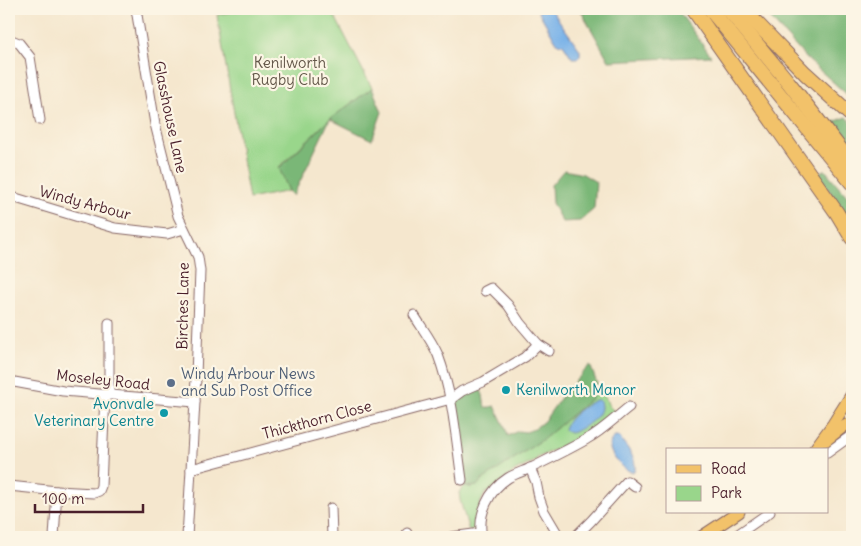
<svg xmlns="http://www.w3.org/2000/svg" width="861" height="546" viewBox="0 0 861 546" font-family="Delius,sans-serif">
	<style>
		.green { fill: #99d68b; stroke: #727a5b }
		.forest { fill: #7ab777; stroke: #626b51 }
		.water { fill: #77b1e8; stroke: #60688a }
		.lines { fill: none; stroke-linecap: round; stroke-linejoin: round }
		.minor-casing { stroke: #866564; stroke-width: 11 }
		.major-casing { stroke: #866564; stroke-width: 13 }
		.highway-casing { stroke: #866564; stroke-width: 16 }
		.minor { stroke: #fff; stroke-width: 9 }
		.major { stroke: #f2c26a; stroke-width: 11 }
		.highway { stroke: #f2c26a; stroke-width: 14 }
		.service-dot { fill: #5c6f8a; stroke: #fcf5e5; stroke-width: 2 }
		.culture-dot { fill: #0f9aa8; stroke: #fcf5e5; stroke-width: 2 }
		.labels { text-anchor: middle; stroke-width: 4.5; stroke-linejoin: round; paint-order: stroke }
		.park-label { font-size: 15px; fill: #625648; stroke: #fcf5e5 }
		.street-label { font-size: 15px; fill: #4a1f2b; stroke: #fcf5e5 }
		.service-label { font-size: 15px; fill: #4e5e75; stroke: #fcf5e5; text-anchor: start }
		.culture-label { font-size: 15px; fill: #0d838f; stroke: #fcf5e5; text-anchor: start }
	</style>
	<rect width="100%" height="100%" fill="#fcf5e5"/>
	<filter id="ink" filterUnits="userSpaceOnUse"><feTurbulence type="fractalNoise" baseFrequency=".02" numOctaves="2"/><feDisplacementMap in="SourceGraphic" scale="10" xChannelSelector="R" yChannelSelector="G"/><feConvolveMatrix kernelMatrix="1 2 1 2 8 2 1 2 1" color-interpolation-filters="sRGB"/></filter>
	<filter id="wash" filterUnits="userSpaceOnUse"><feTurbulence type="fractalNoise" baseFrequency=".0096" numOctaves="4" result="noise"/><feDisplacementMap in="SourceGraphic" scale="20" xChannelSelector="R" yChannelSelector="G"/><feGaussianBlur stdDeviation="1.12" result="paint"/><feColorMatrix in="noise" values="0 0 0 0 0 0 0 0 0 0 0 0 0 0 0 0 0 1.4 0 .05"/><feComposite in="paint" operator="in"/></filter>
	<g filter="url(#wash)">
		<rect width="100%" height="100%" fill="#f5e7ce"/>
		<g class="green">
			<path d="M245,9H331L372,88L330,119L279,167L289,191L249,199L217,15Z"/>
			<path d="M602,389L609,406L617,414C606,422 583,442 570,442L537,458L535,461L515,471L489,492L485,493L480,504L481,507L478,528L469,531L460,500L459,492L465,486L470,487L477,486L481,481L546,437Z"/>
		</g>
		<g class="forest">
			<path d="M580,9H677L711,56L609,61Z"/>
			<path d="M762,9H852V99L806,58Z"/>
			<path d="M372,88L382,112L372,140L330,119L293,196L289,191L279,168L330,119Z"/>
			<path d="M847,117L852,123V145L833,122Z"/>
			<path d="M564,170L583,174L596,182L594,209L580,221L562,222L552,203L551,185Z"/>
			<path d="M825,170L852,202V224L817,173Z"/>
			<path d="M590,365L600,391L546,437L481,481L477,486L470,487L463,485L451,399L478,384L483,395L485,408L495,406L505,427L508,436L518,431L526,432L534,429L544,421L562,396Z"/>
		</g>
		<g class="water">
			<path d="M537,9H551L580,50V55L578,58H572L563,44L557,43Z"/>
			<path d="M596,400H599C608,415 585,426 574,432L570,433L564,430C565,419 586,404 596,400Z"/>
			<path d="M615,437H619C626,446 637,458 635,470L632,472C621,469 600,446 615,437Z"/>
		</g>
	</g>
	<g filter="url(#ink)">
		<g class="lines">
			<g class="minor-casing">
				<g id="minor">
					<path d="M136,9L155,124L178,216L198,257L200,271L195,402L187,537"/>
					<path d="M9,39L19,43L30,57L40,120"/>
					<path d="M9,196L115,228L167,234L184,229"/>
					<path d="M485,291L491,288L508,305L520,323L538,344L549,351"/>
					<path d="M414,315C422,328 432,341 438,355C453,395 456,438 462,480"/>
					<path d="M109,323V395"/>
					<path d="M9,381L63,391L195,402"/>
					<path d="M827,453L852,435"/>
					<path d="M530,468L536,482L539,497L544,511L557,533L562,537"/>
					<path d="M191,469L451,399L462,391L483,382L525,357L538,344"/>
					<path d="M9,486L57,491L94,493L99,491L101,486L105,395"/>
					<path d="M331,508L332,537"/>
					<path d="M407,533L408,537"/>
					<path d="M54,537L57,491"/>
					<path d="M451,537L481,533"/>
					<path d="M482,537C477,515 489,490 508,478C516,473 525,471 533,467C551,458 570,449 587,439C602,431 616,417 629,407"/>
					<path d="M575,537L591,521L627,481L635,487"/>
					<path d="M734,537L770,512"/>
				</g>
			</g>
			<g class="major-casing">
				<g id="major">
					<path d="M825,441L843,427L852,422"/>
					<path d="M814,450L833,424L852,394"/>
					<path d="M701,537L739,512"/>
				</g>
			</g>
			<g class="highway-casing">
				<g id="highway">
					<path d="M693,9L837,213L852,238"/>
					<path d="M710,9L852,183"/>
					<path d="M728,9L789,83L852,164"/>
					<path d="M743,9L805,73L852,116"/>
				</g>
			</g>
			<use href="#minor" class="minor"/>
			<use href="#major" class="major"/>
			<use href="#highway" class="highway"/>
		</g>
	</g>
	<circle class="service-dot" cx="171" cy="383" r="5"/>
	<g class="culture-dot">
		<circle cx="506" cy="390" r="5"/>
		<circle cx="164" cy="413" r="5"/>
	</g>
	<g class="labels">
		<g class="park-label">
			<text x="290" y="68">Kenilworth<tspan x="290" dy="17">Rugby Club</tspan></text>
		</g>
		<g class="street-label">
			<text transform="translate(170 117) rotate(78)" y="5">Glasshouse Lane</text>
			<text transform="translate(85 203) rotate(15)" y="5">Windy Arbour</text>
			<text transform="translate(183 306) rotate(-89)" y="5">Birches Lane</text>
			<text transform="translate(103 380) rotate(6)" y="5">Moseley Road</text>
			<text transform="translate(317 420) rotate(-15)" y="5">Thickthorn Close</text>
		</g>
		<g class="service-label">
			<text x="181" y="379">Windy Arbour News<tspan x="181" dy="17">and Sub Post Office</tspan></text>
		</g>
		<g class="culture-label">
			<text x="516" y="395">Kenilworth Manor</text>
			<text x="154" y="409" text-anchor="end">Avonvale<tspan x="154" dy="17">Veterinary Centre</tspan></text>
		</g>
	</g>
	<rect width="861" height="546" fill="none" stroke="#fcf5e5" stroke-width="30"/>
	<rect x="666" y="448" width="162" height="65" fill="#fcf5e5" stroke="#b59f9b"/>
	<rect x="676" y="465" width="25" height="8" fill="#f2c26a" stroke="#b59f9b"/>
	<text x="711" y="474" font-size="15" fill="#4a1f2b">Road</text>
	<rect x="676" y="486" width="25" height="15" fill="#99d68b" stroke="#b59f9b"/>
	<text x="711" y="498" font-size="15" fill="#4a1f2b">Park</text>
	<path d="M35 504v8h108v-8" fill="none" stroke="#4a1f2b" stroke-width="2.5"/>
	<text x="42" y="504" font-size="15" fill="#4a1f2b" stroke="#fcf5e5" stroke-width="4" paint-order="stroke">100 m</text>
</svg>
